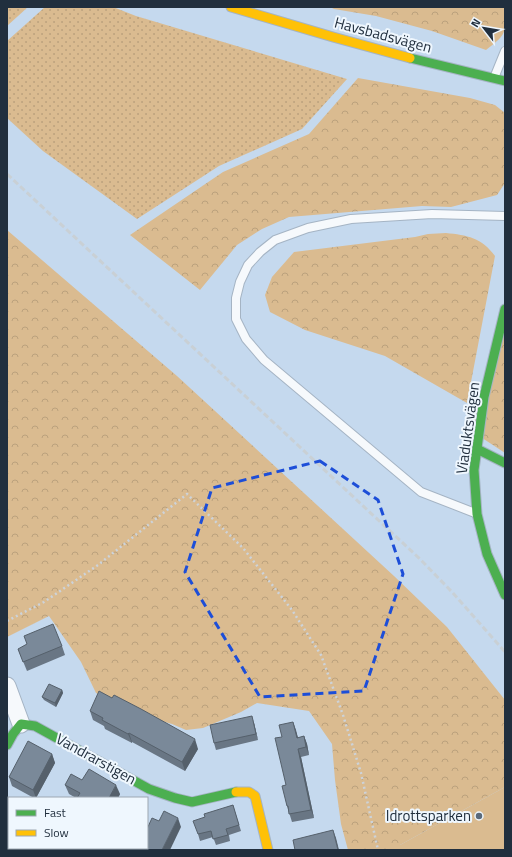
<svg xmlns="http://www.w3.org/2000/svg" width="512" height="857" viewBox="0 0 512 857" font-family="'Titillium Web',sans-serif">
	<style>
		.grass { fill: url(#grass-dots) }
		.forest { fill: url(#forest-crowns) }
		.park { fill: #dabb90 }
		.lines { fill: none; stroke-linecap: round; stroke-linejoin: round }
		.lane-casing { stroke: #a5b4c4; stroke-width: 10 }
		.street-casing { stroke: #a5b4c4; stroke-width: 19 }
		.fast-casing { stroke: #a5b4c4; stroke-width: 11 }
		.slow-casing { stroke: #a5b4c4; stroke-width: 11 }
		.path { stroke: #cdd3da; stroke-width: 2.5; stroke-dasharray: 2 3; stroke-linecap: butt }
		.lane { stroke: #f6f9fc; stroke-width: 8 }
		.street { stroke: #f6f9fc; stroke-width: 17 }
		.fast { stroke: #4caf50; stroke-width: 9 }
		.slow { stroke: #ffc107; stroke-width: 9 }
		.rail { stroke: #c9d0d5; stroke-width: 3; stroke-dasharray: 6 3; stroke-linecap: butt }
		.wall { fill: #697684 }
		.shaded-wall { fill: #55606b }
		.building { fill: #7a8999; stroke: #55606b }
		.marked { fill: none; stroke: #1d4ed8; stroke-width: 3; stroke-dasharray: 8 5; stroke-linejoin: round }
		.poi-dot { fill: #5a6a7c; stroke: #eff7fe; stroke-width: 1.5 }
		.labels { text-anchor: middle; stroke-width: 4; stroke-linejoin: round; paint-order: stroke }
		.street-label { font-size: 15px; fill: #212f3e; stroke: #eff7fe }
		.poi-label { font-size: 15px; fill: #212f3e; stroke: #eff7fe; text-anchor: end }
	</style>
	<defs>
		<pattern id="grass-dots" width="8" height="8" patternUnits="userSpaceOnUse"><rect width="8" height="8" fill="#dabb90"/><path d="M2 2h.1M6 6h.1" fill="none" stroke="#bba17d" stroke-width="1.8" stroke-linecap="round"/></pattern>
		<pattern id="forest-crowns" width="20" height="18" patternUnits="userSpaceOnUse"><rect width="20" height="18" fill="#dabb90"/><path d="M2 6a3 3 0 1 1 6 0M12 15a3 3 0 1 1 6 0" fill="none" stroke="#bba17d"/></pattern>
	</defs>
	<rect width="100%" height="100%" fill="#c5d9ee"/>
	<g class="grass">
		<path d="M7,7H28L7,26Z"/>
		<path d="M45,7H113L136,16L347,79L302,129L219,166L137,219L43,151L7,118V41Z"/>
	</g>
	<g class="forest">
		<path d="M330,7H505C505,34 508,33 486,50L432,31L376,16L334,9Z"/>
		<path d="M358,78L470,98L495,105L505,113V183L497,195L451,207L422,206L289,217L262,229L237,245L200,290L130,235L223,172L309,134Z"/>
		<path d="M7,230L177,376L394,576L447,627L505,700V787L400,845V850H348L341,824L335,780L332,744L309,711L257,703L241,712L203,728L186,730L172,724L151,718L124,705L96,693L81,662L49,616L7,637Z"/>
		<path d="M446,233C467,235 482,238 495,256L467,403L385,356L305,330L270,312L265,295L272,277L294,252L415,237L428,234Z"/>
		<path d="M505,300V453L470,430Z"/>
	</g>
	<path class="park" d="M505,787V850H400V845Z"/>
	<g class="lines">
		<g class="lane-casing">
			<g id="lane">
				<path d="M494,78L505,51"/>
				<path d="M475,513L421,492L264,360L246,339L236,319V298L240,282L248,265L260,252L275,240L308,228L351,219L432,214L505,216"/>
			</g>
		</g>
		<g class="street-casing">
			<g id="street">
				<path d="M7,686L21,724"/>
				<path d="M118,850L119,848"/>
			</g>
		</g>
		<g class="fast-casing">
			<g id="fast">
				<path d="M410,58L505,81"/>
				<path d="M505,309L484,397L474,470L477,514L487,554L505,595"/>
				<path d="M477,449L505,463"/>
				<path d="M7,745L13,734L21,724L35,726L149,789L175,798L192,802L236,792"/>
			</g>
		</g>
		<g class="slow-casing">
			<g id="slow">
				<path d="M231,7L333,37L410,58"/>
				<path d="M236,792H249L255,796L268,850"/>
			</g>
		</g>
		<path class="path" d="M7,621L44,602L98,565L187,494L243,548L292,610L321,655L343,715L361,773L378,850"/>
		<use href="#lane" class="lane"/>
		<use href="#street" class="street"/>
		<use href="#fast" class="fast"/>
		<use href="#slow" class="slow"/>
		<path class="rail" d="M7,174L420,559L452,592L505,652"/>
	</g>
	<g class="wall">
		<path d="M62,646L65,655L27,671L18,649Z"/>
		<path d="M62,690L63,693L56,707L44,700L42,697Z"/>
		<path d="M90,711L198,749L185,771L132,742V743L105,729L104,726L93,720Z"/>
		<path d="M293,722L298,738L304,736L307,744L309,755L301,757L314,818L292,822L287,806L286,785Z"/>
		<path d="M254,723L258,740L216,750L214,743Z"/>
		<path d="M52,754L55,763L36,798H34L12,786L9,777Z"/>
		<path d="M82,780L120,794L118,798H76L69,794L65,785Z"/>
		<path d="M233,805L241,831L229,835L230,841L216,845L213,837L200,841L198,834L205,817Z"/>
	</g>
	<g class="shaded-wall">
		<path d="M62,690L63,693L56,707L55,703Z"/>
		<path d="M252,716L254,723L258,740L256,734Z"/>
		<path d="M293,722L296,730L300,746L297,738Z"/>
		<path d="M129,733L132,742V743L128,734Z"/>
		<path d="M304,736L307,744L309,755L306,747Z"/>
		<path d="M195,739L198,749L185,771L182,762Z"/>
		<path d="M298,749L301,757L314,818L311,810Z"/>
		<path d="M52,754L55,763L36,798L33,790Z"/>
		<path d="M116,785L120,794L118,798H109Z"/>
		<path d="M178,818L181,827L170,850H162Z"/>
		<path d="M9,828V842L7,846V831Z"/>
		<path d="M333,830L336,838L339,850H338Z"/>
	</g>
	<g class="building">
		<path d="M53,624L62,646L23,662L18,649L27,644L24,636Z"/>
		<path d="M49,684L62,690L55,703L42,697Z"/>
		<path d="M99,691L112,698L114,695L141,709L195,739L182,762L129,733L128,734L102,720L103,718L90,711Z"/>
		<path d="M252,716L256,734L214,743L210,725Z"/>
		<path d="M293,722L297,738L304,736L306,747L298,749L311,810L289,814L288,806H287L282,786L286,785L275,738L282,737L279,725Z"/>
		<path d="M28,741L52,754L33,790L9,777Z"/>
		<path d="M89,769L116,785L109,798H77L80,793L65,785L71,774L82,780Z"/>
		<path d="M7,801L9,802V828L7,831Z"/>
		<path d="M233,805L239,825L226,829L228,835L213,839L211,831L198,834L193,821L205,817L204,814Z"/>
		<path d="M164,811L178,818L162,850H138L137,849L138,848H147V829L152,818L159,821Z"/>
		<path d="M333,830L338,850H295L293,840Z"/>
	</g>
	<path class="marked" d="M320,461L378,500L403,574L364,691L260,697L185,572L212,488Z"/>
	<circle class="poi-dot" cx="479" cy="816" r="4"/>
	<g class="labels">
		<g class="street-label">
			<text transform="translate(383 35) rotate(15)" y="5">Havsbadsvägen</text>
			<text transform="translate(468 428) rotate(-82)" y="5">Viaduktsvägen</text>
			<text transform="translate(96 759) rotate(29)" y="5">Vandrarstigen</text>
		</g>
		<g class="poi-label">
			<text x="471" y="821">Idrottsparken</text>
		</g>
	</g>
	<rect width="512" height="857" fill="none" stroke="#212f3e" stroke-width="16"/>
	<rect x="8" y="797" width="140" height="52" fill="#eff7fe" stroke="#9da7b1"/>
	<rect x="16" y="810" width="20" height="6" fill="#4caf50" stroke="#9da7b1"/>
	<text x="44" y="817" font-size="12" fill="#212f3e">Fast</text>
	<rect x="16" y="830" width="20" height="6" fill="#ffc107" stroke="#9da7b1"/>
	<text x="44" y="837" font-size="12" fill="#212f3e">Slow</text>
	<g transform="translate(484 28) rotate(301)" stroke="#eff7fe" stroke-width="3" paint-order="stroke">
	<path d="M0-3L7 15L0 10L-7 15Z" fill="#212f3e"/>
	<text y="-6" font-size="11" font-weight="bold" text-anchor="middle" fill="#212f3e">N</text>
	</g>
</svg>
